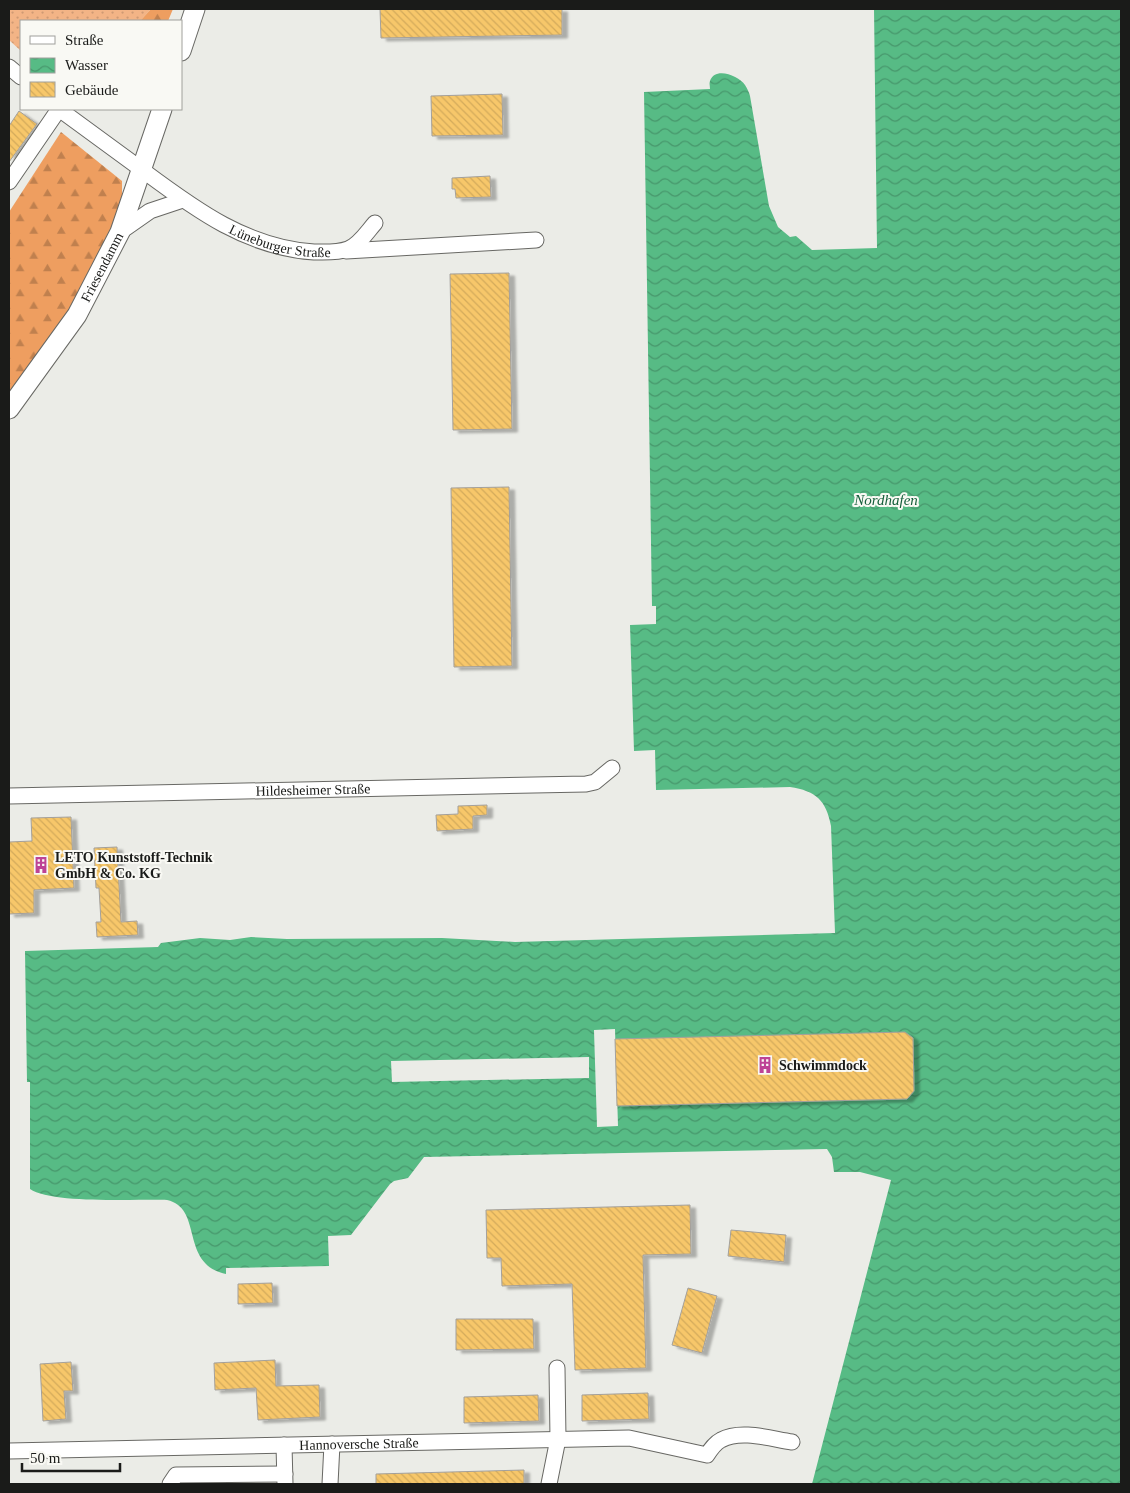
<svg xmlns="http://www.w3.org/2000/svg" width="1130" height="1493" viewBox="0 0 1130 1493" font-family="Georgia,serif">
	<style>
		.grass { fill: url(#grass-dots) }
		.forest { fill: url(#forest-firs) }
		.water { fill: url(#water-waves) }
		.pier { fill: #ebece7 }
		.building { fill: url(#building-back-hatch); stroke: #a3a09c; filter: url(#shadow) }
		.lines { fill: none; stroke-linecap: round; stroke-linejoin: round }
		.minor-casing { stroke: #686864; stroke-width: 17 }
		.major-casing { stroke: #686864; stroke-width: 21 }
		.minor { stroke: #fff; stroke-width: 15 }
		.major { stroke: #fff; stroke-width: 19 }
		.labels { text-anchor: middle; stroke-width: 4; stroke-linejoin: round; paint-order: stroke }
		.street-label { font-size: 14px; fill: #1a1b19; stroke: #f9f9f4 }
		.poi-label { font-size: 14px; font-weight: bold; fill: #1a1b19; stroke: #f9f9f4; text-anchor: start }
		.water-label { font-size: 15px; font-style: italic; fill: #16603c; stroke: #f9f9f4 }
	</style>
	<defs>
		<pattern id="grass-dots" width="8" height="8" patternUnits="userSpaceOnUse" patternTransform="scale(1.25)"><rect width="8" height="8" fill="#f3b486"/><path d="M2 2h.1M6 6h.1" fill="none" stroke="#d09a73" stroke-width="1.8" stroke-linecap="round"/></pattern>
		<pattern id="forest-firs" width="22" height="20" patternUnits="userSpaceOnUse" patternTransform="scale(1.25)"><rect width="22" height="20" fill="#ee9e60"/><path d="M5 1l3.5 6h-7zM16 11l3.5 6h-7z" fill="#c0804e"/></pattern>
		<pattern id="water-waves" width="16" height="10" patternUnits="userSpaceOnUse" patternTransform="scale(1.25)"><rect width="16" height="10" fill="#57bb85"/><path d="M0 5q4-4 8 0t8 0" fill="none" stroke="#47976c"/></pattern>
		<pattern id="building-back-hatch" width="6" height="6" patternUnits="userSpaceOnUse" patternTransform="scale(1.25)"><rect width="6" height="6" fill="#f7c76a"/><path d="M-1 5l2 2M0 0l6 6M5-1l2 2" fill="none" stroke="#d3aa5b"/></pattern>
		<filter id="shadow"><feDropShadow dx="5.5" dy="3" stdDeviation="1" flood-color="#0004"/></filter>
	</defs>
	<rect width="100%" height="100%" fill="#ebece7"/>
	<path class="grass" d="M9,9H151L140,21H21V51L9,40Z"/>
	<g class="forest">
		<path d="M151,9H173L168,21H140Z"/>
		<path d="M61,132L122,181V212L75,314L9,406V212Z"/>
	</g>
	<path class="water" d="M874,9H1121V1484H812L891,1180L860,1172H834L832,1157L827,1149L424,1157L408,1178L394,1181L390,1184L351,1235L328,1236L329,1266L226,1268V1274C179,1264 204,1208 167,1200C137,1199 51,1204 30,1189V1082H27L25,951L158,947L161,943L200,938L230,940L251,937L287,939L442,938L515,942L835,933L831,826C826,800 816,791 790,787L656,790L655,750L634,751L630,625L656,624V606H652L644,92L710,89C710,86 709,84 710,81C715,66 739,76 745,85C747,88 749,92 750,96L769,206L778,227L790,237L796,236L812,250L877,248Z"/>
	<g class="pier">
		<path d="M615,1029L618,1126L597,1127L594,1030Z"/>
		<path d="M589,1057V1078L392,1082L391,1061Z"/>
	</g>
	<g class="building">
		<path d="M380,9H562V35L381,38Z"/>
		<path d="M502,94L503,135L432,136L431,96Z"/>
		<path d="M19,111L37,124L9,162V126Z"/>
		<path d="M490,176L491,197L456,198L455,189H452V178Z"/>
		<path d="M509,273L512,429L453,430L450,274Z"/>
		<path d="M509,487L512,666L454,667L451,488Z"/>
		<path d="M487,805V815L473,816V829L437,831L436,815L458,814V806Z"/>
		<path d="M71,817L74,888L34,890V913L9,914V842L32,841L31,818Z"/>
		<path d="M117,847L121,922L137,921L138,935L97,937L96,922H101L99,888H96L94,848Z"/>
		<path d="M905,1032L913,1038L914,1091L907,1099L617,1106L615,1039Z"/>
		<path d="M690,1205L691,1254L643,1255L646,1368L575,1370L572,1284L502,1286L501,1258H487L486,1210Z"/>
		<path d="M731,1230L786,1235L784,1262L728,1256Z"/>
		<path d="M272,1283L273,1303L238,1304V1284Z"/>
		<path d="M688,1288L717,1296L702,1353L672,1345Z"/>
		<path d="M456,1319H533L534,1349L456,1350Z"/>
		<path d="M275,1360L276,1386L319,1385L320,1417L258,1420L256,1388L215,1390L214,1363Z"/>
		<path d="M71,1362L73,1391H64L66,1419L43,1421L40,1364Z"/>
		<path d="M648,1393L649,1419L582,1421V1395Z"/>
		<path d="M538,1395L539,1421L464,1423V1397Z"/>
		<path d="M524,1470V1484H376V1474Z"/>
	</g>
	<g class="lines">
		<g class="minor-casing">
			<g id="minor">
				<path d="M9,67L21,77"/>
				<path id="s1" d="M59,109C88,130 116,151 145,172C196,210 248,248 314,252C325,252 337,253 348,249C359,245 367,232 375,223"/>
				<path d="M9,182L59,109"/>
				<path d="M120,232L150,211L183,200"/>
				<path d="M346,251L536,240"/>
				<path id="s2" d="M9,796L586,784L595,782L612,768"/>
				<path d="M284,1445L285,1484"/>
				<path id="s3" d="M9,1451L629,1438L707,1455C711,1449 715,1443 721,1440C741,1429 771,1439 792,1442"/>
				<path d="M170,1484L176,1475L285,1474"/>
				<path d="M330,1484L332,1444"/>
				<path d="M549,1484L558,1439L557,1368"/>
			</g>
		</g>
		<g class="major-casing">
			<g id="major">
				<path d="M181,51L195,9"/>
				<path id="s4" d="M9,409L77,315L120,232L162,109"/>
			</g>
		</g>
		<use href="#minor" class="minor"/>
		<use href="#major" class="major"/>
	</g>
	<defs>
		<g id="building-bare" transform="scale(1.35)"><path d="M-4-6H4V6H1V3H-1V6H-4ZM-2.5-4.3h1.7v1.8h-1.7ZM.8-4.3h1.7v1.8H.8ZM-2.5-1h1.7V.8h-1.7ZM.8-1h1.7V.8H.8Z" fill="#bd4396" stroke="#f9f9f4" stroke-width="2.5" paint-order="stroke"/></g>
	</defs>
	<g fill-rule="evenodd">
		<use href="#building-bare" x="41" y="865"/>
		<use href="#building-bare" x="765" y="1065"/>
	</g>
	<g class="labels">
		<g class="street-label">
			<text dy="5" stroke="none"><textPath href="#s1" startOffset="261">Lüneburger Straße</textPath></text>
			<text dy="5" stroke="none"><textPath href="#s4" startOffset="170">Friesendamm</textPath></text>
			<text dy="5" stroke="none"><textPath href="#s2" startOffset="304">Hildesheimer Straße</textPath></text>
			<text dy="5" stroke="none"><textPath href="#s3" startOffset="350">Hannoversche Straße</textPath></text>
		</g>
		<g class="poi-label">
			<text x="55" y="862">LETO Kunststoff-Technik<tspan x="55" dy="16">GmbH &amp; Co. KG</tspan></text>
			<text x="779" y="1070">Schwimmdock</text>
		</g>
		<g class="water-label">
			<text x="886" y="505">Nordhafen</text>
		</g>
	</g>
	<rect width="1130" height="1493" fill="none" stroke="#1a1b19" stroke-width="20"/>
	<rect x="20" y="20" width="162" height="90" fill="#f9f9f4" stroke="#a0a09c"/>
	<rect x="30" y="36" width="25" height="8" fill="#ffffff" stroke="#a0a09c"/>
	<text x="65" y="45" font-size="15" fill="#1a1b19">Straße</text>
	<rect x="30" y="58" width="25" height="15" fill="url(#water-waves)" stroke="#a0a09c"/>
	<text x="65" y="70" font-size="15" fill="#1a1b19">Wasser</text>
	<rect x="30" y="82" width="25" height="15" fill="url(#building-back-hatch)" stroke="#a0a09c"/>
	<text x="65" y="95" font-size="15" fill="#1a1b19">Gebäude</text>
	<path d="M22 1463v8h98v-8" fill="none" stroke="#1a1b19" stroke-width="2.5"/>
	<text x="30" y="1463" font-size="15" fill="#1a1b19" stroke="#f9f9f4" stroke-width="4" paint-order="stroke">50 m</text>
</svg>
